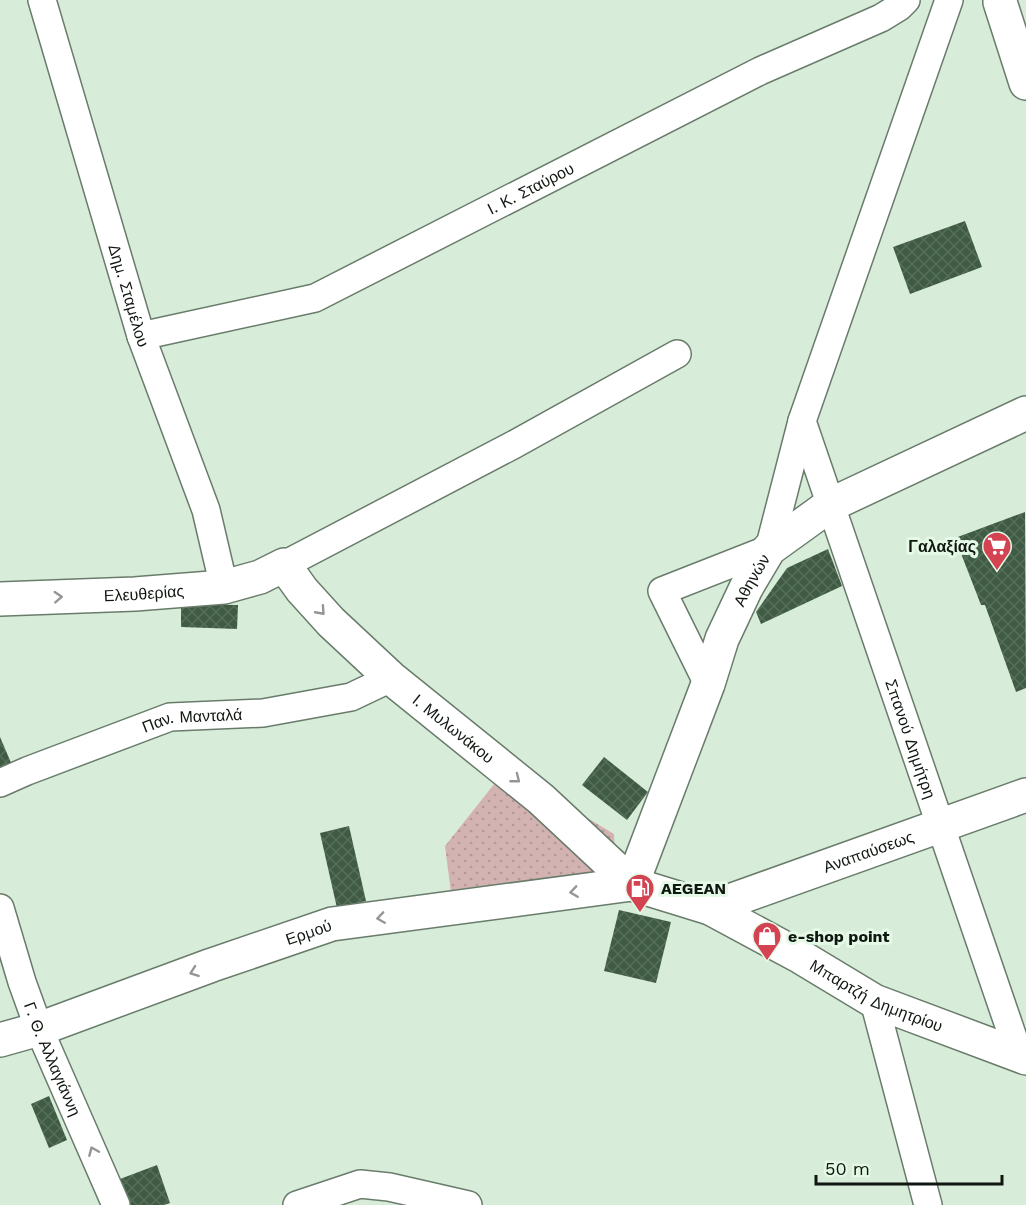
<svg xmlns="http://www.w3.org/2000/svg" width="1026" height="1205" viewBox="0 0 1026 1205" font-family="'Work Sans',sans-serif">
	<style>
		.grass { fill: url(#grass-dots) }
		.building { fill: url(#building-cross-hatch) }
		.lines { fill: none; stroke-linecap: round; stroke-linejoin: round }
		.street-casing { stroke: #697c6b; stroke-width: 30 }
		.secondary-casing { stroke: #697c6b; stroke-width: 36 }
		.street { stroke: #fff; stroke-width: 27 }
		.secondary { stroke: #fff; stroke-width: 33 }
		.oneway { stroke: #939793 }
		.labels { text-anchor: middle; stroke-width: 6; stroke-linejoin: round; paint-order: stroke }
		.street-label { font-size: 16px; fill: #0f1710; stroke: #e4f9e6 }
		.poi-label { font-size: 16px; font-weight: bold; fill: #0f1710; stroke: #e4f9e6; text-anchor: start }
	</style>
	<defs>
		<pattern id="grass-dots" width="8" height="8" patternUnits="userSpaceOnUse" patternTransform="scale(1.5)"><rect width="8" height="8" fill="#d3b2b2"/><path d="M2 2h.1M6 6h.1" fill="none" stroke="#b49898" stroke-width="1.8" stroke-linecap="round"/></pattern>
		<pattern id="building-cross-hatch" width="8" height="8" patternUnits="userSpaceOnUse" patternTransform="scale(1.5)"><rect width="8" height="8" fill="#3f5b43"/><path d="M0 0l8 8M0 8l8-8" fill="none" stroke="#576e5a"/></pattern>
	</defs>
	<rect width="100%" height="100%" fill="#d7ecd9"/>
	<path class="grass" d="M496,763L614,834L616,886L453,908L445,846L495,783Z"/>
	<g class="building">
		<path d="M965,221L982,267L910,294L893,247Z"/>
		<path d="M1025,512L1026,688L1016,692L985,605H981L955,538Z"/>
		<path d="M828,549L842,586L761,624L756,612L787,568Z"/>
		<path d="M181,604L238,605L237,629L181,627Z"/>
		<path d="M0,737L15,772L0,779Z"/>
		<path d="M604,757L648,792L627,820L582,785Z"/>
		<path d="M349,826L366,901L337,908L320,833Z"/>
		<path d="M619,910L671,922L656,983L604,971Z"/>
		<path d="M49,1096L67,1140L49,1148L31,1104Z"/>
		<path d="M157,1165L170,1203L164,1205H129L120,1179Z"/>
	</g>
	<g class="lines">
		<g class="street-casing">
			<g id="street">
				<path id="s1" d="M42,0L141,336L206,510L224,587"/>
				<path id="s2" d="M141,336L315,298L760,71L881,18L899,7L906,0"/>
				<path id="s3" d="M802,421L1019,1055"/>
				<path d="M284,565L515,444L677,354"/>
				<path d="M708,684L662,591L769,549L802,421L949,0"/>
				<path id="s4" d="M0,783L27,771L170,717L263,713L351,697L391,678"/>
				<path id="s5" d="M0,908L22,982L39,1029L116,1205"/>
				<path d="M874,1001L928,1205"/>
				<path d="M297,1205L360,1184L389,1187L468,1205"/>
			</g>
		</g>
		<g class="secondary-casing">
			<g id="secondary">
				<path d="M1000,2L1026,83"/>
				<path id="s6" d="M0,599L135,594L224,587L260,577L284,565L302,590L331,622L391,678L541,799L632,884L710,908L801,957L874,1001L1026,1058"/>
				<path id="s7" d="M632,884L708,684L722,639L746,588L769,549L830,505L1026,413"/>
				<path id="s8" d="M710,908L1026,795"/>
				<path id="s9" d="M0,1040L39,1029L212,965L332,924L632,884"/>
			</g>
		</g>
		<use href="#street" class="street"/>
		<use href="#secondary" class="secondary"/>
	</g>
	<defs><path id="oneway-chevron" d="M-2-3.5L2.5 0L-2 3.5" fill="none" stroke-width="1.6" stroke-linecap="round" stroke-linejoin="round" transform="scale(1.5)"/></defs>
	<g class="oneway">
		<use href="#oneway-chevron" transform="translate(58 597) rotate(-3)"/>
		<use href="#oneway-chevron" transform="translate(321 611) rotate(48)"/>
		<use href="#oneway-chevron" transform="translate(516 779) rotate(38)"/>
		<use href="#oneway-chevron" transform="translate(574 892) rotate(172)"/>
		<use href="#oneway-chevron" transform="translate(381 918) rotate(172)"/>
		<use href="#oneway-chevron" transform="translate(194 972) rotate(160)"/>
		<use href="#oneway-chevron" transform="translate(93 1151) rotate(-113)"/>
	</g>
	<defs>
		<g id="supermarket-pin" transform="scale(1.5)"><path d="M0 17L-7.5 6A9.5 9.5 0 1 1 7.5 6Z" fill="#d34352" stroke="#e4f9e6"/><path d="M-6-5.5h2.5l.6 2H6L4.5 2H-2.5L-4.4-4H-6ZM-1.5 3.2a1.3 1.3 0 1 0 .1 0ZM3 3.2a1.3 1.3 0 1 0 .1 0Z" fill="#fff"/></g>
		<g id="fuel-pin" transform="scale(1.5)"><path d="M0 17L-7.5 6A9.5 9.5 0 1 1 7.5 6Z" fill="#d34352" stroke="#e4f9e6"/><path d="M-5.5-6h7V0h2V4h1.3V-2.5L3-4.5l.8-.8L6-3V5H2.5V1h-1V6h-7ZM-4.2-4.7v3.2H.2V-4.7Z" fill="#fff"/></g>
		<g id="shop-pin" transform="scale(1.5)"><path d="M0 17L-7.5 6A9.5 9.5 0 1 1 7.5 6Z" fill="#d34352" stroke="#e4f9e6"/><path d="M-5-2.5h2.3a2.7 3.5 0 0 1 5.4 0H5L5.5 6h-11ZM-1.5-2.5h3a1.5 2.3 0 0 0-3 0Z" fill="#fff"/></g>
	</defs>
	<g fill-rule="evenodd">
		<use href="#supermarket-pin" x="997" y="546"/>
		<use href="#fuel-pin" x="640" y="888"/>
		<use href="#shop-pin" x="767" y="936"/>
	</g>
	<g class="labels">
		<g class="street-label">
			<text dy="6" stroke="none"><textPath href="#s2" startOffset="420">Ι. Κ. Σταύρου</textPath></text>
			<text dy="6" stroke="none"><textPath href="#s1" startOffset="308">Δημ. Σταμέλου</textPath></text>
			<text dy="6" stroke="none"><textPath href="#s7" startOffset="327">Αθηνών</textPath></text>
			<text dy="6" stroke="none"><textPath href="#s6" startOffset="144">Ελευθερίας</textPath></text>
			<text dy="6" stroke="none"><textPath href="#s4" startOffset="204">Παν. Μανταλά</textPath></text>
			<text dy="6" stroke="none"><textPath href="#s6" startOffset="525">Ι. Μυλωνάκου</textPath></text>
			<text dy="6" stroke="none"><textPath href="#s3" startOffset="336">Σπανού Δημήτρη</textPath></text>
			<text dy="6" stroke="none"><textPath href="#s8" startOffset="168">Αναπαύσεως</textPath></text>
			<text dy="6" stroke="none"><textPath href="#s9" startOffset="327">Ερμού</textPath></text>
			<text dy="6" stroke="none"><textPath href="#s6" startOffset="1032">Μπαρτζή Δημητρίου</textPath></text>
			<text dy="6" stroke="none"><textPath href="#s5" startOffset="160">Γ. Θ. Αλλαγιάννη</textPath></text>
		</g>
		<g class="poi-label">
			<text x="976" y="552" text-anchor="end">Γαλαξίας</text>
			<text x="661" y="894">AEGEAN</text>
			<text x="788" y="942">e-shop point</text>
		</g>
	</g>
	<path d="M816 1175v9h186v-9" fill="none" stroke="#0f1710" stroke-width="3"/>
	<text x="825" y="1175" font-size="18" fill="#0f1710" stroke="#e4f9e6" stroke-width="4.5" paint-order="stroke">50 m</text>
</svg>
